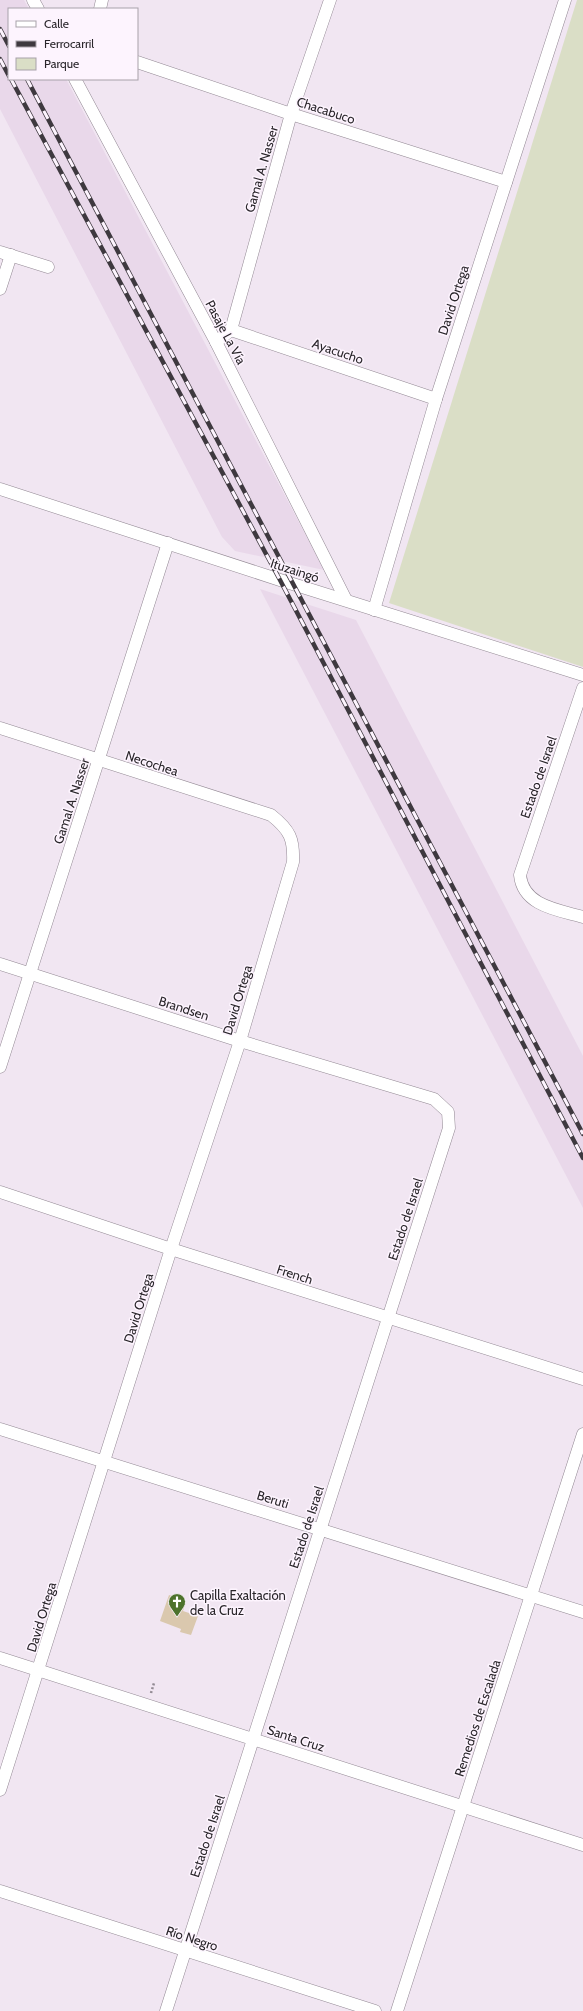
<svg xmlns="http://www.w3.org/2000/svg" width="583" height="2011" viewBox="0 0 583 2011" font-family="Cabin,sans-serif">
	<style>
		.built { fill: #e9d8ea }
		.green { fill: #dadec6 }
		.building { fill: #dac8ae }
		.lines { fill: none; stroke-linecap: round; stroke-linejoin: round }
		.minor-casing { stroke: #938994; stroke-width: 13 }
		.path { stroke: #938b94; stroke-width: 2.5; stroke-dasharray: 2 2; stroke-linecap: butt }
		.minor { stroke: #fff; stroke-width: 12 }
		.rail-casing { stroke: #3e393f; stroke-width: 4.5 }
		.rail { stroke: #fdf4fe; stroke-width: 3; stroke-dasharray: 9; stroke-linecap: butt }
		.labels { text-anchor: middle; stroke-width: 3; stroke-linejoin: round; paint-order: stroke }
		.street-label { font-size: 13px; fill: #29252a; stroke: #fdf4fe }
		.poi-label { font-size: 13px; fill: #29252a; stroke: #fdf4fe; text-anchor: start }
	</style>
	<rect width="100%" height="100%" fill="#f1e6f2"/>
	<g class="built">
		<path d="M0,0H24L29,9H9V79H66L324,570L235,551L222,537L0,109Z"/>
		<path d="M260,589L356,620L583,1056V1208Z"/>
	</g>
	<path class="green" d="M577,0H583V667L389,603Z"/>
	<path class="building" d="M169,1595L186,1601L183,1611L198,1616L191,1635L180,1632L181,1629L160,1621Z"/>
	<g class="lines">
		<g class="minor-casing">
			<g id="minor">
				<path d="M33,0L38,9"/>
				<path d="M100,9L102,0"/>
				<path d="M137,62L291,114L506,182"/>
				<path d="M75,79L216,342L346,600"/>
				<path d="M0,252L48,267"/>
				<path d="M0,289L11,255"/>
				<path d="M231,330L436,399"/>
				<path d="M216,342L231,330L291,114L330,0"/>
				<path d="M0,489L280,580L583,675"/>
				<path d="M374,610L436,399L565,0"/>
				<path d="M583,688L520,875C523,906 558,910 583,917"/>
				<path d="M0,728L271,815C290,830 294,839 293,862L240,1041L171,1249L0,1790"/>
				<path d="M0,964L240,1041L434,1099L448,1112L449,1128L166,2011"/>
				<path d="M0,1067L168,543"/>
				<path d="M0,1192L171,1249L583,1379"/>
				<path d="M0,1429L583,1612"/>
				<path d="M0,1658L583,1845"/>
				<path d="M0,1891L375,2011"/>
				<path d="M397,2011L583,1434"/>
			</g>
		</g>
		<path class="path" d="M151,1693L154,1683"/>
		<use href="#minor" class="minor"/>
		<g class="rail-casing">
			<g id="rail">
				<path d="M0,29L9,46"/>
				<path d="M0,59L9,76"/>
				<path d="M11,79L280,580L583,1158"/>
				<path d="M27,79L583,1134"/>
			</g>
		</g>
		<use href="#rail" class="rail"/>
	</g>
	<defs>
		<g id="church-pin" transform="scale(0.9)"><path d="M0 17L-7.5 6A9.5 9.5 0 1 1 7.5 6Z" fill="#4d722c" stroke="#fdf4fe"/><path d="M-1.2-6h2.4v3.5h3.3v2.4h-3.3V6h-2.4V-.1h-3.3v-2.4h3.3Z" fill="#fff"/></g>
	</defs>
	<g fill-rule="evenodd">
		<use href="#church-pin" x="177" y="1602"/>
	</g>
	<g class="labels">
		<g class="street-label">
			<text transform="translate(326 110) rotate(18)" y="5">Chacabuco</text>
			<text transform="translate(261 169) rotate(-74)" y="5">Gamal A. Nasser</text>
			<text transform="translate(453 300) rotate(-72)" y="5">David Ortega</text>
			<text transform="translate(226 332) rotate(62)" y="5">Pasaje La Vía</text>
			<text transform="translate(338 351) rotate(19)" y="5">Ayacucho</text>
			<text transform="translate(295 570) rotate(18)" y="5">Ituzaingó</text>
			<text transform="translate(152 763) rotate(18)" y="5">Necochea</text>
			<text transform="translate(538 777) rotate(-71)" y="5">Estado de Israel</text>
			<text transform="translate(71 801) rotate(-72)" y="5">Gamal A. Nasser</text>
			<text transform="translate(237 1000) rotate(-73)" y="5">David Ortega</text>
			<text transform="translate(184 1008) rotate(18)" y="5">Brandsen</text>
			<text transform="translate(405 1219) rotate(-72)" y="5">Estado de Israel</text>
			<text transform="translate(295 1274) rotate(18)" y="5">French</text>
			<text transform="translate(138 1308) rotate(-73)" y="5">David Ortega</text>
			<text transform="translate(273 1499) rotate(17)" y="5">Beruti</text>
			<text transform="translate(306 1527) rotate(-72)" y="5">Estado de Israel</text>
			<text transform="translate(41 1617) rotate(-73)" y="5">David Ortega</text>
			<text transform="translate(477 1718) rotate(-72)" y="5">Remedios de Escalada</text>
			<text transform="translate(296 1738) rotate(18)" y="5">Santa Cruz</text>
			<text transform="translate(207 1836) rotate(-72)" y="5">Estado de Israel</text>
			<text transform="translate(192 1938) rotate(18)" y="5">Río Negro</text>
		</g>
		<g class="poi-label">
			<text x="190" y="1600">Capilla Exaltación<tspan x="190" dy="15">de la Cruz</tspan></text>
		</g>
	</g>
	<rect x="8" y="8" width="130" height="72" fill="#fdf4fe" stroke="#a8a1a9"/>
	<rect x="16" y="21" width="20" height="6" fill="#ffffff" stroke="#a8a1a9"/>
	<text x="44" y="28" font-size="12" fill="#29252a">Calle</text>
	<rect x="16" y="41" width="20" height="6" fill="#3e393f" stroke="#a8a1a9"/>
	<text x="44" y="48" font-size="12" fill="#29252a">Ferrocarril</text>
	<rect x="16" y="58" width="20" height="12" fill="#dadec6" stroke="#a8a1a9"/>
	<text x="44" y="68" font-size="12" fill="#29252a">Parque</text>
</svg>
